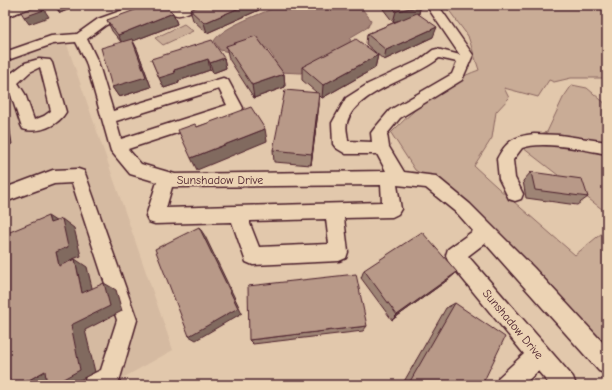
<svg xmlns="http://www.w3.org/2000/svg" width="612" height="390" viewBox="0 0 612 390" font-family="'Comic Neue',sans-serif">
	<style>
		.built { fill: #d5baa1 }
		.green { fill: #c9ac96; stroke: #8a6660 }
		.water { fill: #a58578; stroke: #815c59 }
		.lines { fill: none; stroke-linecap: round; stroke-linejoin: round }
		.minor-casing { stroke: #4a1f2b; stroke-width: 3 }
		.minor { fill: #ecd3b4; fill-rule: evenodd }
		.wall { fill: #9e8475; stroke: #4a1f2b }
		.shaded-wall { fill: #816b5f; stroke: #4a1f2b }
		.building { fill: #b89988; stroke: #4a1f2b }
		.labels { text-anchor: middle; stroke-width: 4; stroke-linejoin: round; paint-order: stroke }
		.street-label { font-size: 12px; fill: #4a1f2b; stroke: #ecd3b4 }
	</style>
	<rect width="100%" height="100%" fill="#e2c8ac"/>
	<filter id="ink" filterUnits="userSpaceOnUse"><feTurbulence type="fractalNoise" baseFrequency=".025" numOctaves="2"/><feDisplacementMap in="SourceGraphic" scale="8" xChannelSelector="R" yChannelSelector="G"/><feConvolveMatrix kernelMatrix="1 2 1 2 8 2 1 2 1" color-interpolation-filters="sRGB"/></filter>
	<g filter="url(#ink)">
		<path class="built" d="M66,42L173,350L110,385H5V60L51,43Z"/>
		<g class="green">
			<path d="M445,5H607V78H571L554,82L549,80L538,97L504,88L509,98L496,112L492,138L474,166L508,197L510,201H513L575,255L607,229V351L435,177L423,175L415,170L391,133C416,108 444,82 479,70L468,36Z"/>
			<path d="M184,24L193,31L163,45L155,38Z"/>
			<path d="M572,85L587,88L607,105V143L537,135L547,132L563,98Z"/>
			<path d="M531,145L557,146L607,153V213L523,148Z"/>
		</g>
		<path class="water" d="M281,5H359L371,20L368,27L351,37L350,41L358,46L341,48L301,73L278,72L272,62L274,58L267,48L251,46L229,52L220,50L214,41C223,26 264,13 281,5Z"/>
		<g class="lines">
			<g class="minor-casing">
				<g id="minor">
					<path d="M19,5H36L34,7L5,17V10Z"/>
					<path d="M137,5H154L152,7L106,25L87,39L98,62L113,111L223,78L228,80L243,108L241,112L128,149L141,164L175,174L386,171L377,154H346L336,148L333,144L332,123L346,98L368,84L420,60L433,50L437,49L460,55L426,5H438L473,55L462,80L400,118L387,134L389,147L404,172L436,176L470,204L534,268L607,347V374L599,371L485,243L468,256L573,377L576,385H550L538,371L523,385H496L499,377L524,354L448,261L446,255L448,249L473,231L458,214L426,188L397,185L401,209L398,214L392,217L344,218L348,252L346,258L339,261L253,265L246,262L232,222L155,224L149,222L146,216L157,182L130,174L111,151L86,62L76,42L53,44L5,61V52L51,36L77,34L98,19ZM439,58L457,62L452,74L390,110L374,129L371,133L372,142L348,141C348,136 345,128 347,123C355,91 416,78 439,58ZM219,89L227,105L121,139L116,121ZM381,185L382,202L166,208L172,187ZM326,219L329,244L259,247L250,224V221Z"/>
					<path d="M163,5H175L179,8L186,5H202L200,7C184,14 176,22 163,5Z"/>
					<path d="M39,59L50,60L52,63L66,112C58,126 38,134 23,129L21,125L11,95L5,88V78L25,63ZM40,67L51,111L44,116L34,120L25,94L18,83L30,72Z"/>
					<path d="M534,134L560,135L607,142V154C586,150 542,140 522,148L513,160L515,178L523,194L521,199L515,201L509,199L499,179L497,159C506,141 515,136 534,134Z"/>
					<path d="M78,169L84,171L86,176L137,320L118,385H83L86,377L101,370L117,320L72,183L54,184L5,202V188L53,170Z"/>
				</g>
			</g>
			<use href="#minor" class="minor"/>
		</g>
		<g class="wall">
			<path d="M54,5H77V6L60,13L56,8Z"/>
			<path d="M380,5H420L419,14L433,37L384,60L366,44L367,34L400,20L393,22Z"/>
			<path d="M190,10H259L207,33L193,20Z"/>
			<path d="M173,13L177,24L133,41L137,49L151,87L119,97L112,87L121,42L112,31L107,20Z"/>
			<path d="M226,46L284,74L285,87L254,98L229,59Z"/>
			<path d="M378,55L375,68L322,98L319,95V105L311,165L274,162L273,150L316,92L302,80V67Z"/>
			<path d="M224,58L226,68L213,73L210,70L178,81L179,83L164,88L151,59Z"/>
			<path d="M531,172L588,197L577,205L526,198L523,181Z"/>
			<path d="M364,270L457,272L449,279L392,320L361,278Z"/>
			<path d="M455,303L482,385H402L446,308Z"/>
			<path d="M367,326L363,331L253,344L249,340Z"/>
		</g>
		<g class="shaded-wall">
			<path d="M41,5L49,17L29,24L24,17Z"/>
			<path d="M57,5H77V6L60,13L56,6Z"/>
			<path d="M246,5H258L259,10L207,33L204,23Z"/>
			<path d="M262,5H268L263,7Z"/>
			<path d="M421,6L418,16L393,22L396,11Z"/>
			<path d="M173,13L177,24L133,41L137,49L151,87L119,97L112,87L123,45L118,35Z"/>
			<path d="M5,24L9,31L5,32Z"/>
			<path d="M437,27L433,37L384,60L386,50Z"/>
			<path d="M378,55L375,68L322,98L323,85Z"/>
			<path d="M224,58L226,68L213,73L210,63Z"/>
			<path d="M208,59L210,70L178,81L179,83L164,88L159,78L174,70Z"/>
			<path d="M284,74L285,87L254,98L252,85Z"/>
			<path d="M319,93V105L311,165L312,154Z"/>
			<path d="M5,115L8,118L12,144L5,147Z"/>
			<path d="M265,129L267,141L197,170L191,158Z"/>
			<path d="M48,216L62,225L50,223Z"/>
			<path d="M62,219L74,228L81,256L70,260L73,274L59,266L56,252Z"/>
			<path d="M199,227L205,236L242,313L196,340L189,336Z"/>
			<path d="M75,259L87,267L95,300L82,293Z"/>
			<path d="M457,272L449,279L392,320L397,315Z"/>
			<path d="M104,283L116,290L122,311L85,330L95,372L70,385H52L71,325Z"/>
			<path d="M45,371L62,373L40,385H20Z"/>
		</g>
		<g class="building">
			<path d="M41,5L44,10L24,17L21,12Z"/>
			<path d="M149,5H165L173,13L118,35L107,20Z"/>
			<path d="M201,5H246L204,23L190,10Z"/>
			<path d="M390,5H420L421,6L396,11Z"/>
			<path d="M417,13L437,27L386,50L367,34Z"/>
			<path d="M256,36L284,74L252,85L226,46Z"/>
			<path d="M132,39L146,77L112,87L101,48Z"/>
			<path d="M356,39L378,55L323,85L302,67Z"/>
			<path d="M212,40L224,58L210,63L208,59L174,70L175,73L159,78L151,59Z"/>
			<path d="M285,90L319,93L312,154L273,150Z"/>
			<path d="M251,107L265,129L191,158L178,130L195,124L197,127Z"/>
			<path d="M531,172L582,179L588,197L535,190Z"/>
			<path d="M48,216L50,223L62,219L68,247L56,252L59,266L75,259L82,293L104,283L110,306L71,325L80,370L52,385H47L45,371L20,385H5V234Z"/>
			<path d="M199,227L238,308L189,336L155,249Z"/>
			<path d="M422,232L457,272L397,315L364,270Z"/>
			<path d="M356,274L367,326L249,340L248,286Z"/>
			<path d="M455,303L505,337L482,385H408Z"/>
		</g>
	</g>
	<g class="labels">
		<g class="street-label">
			<text x="220" y="184">Sunshadow Drive</text>
			<text transform="translate(513 324) rotate(50)" y="4">Sunshadow Drive</text>
		</g>
	</g>
	<rect width="612" height="390" fill="none" stroke="#ecd3b4" stroke-width="20"/>
	<rect x="10" y="10" width="592" height="370" fill="none" stroke="#4a1f2b" stroke-width="1.5" filter="url(#ink)"/>
</svg>
